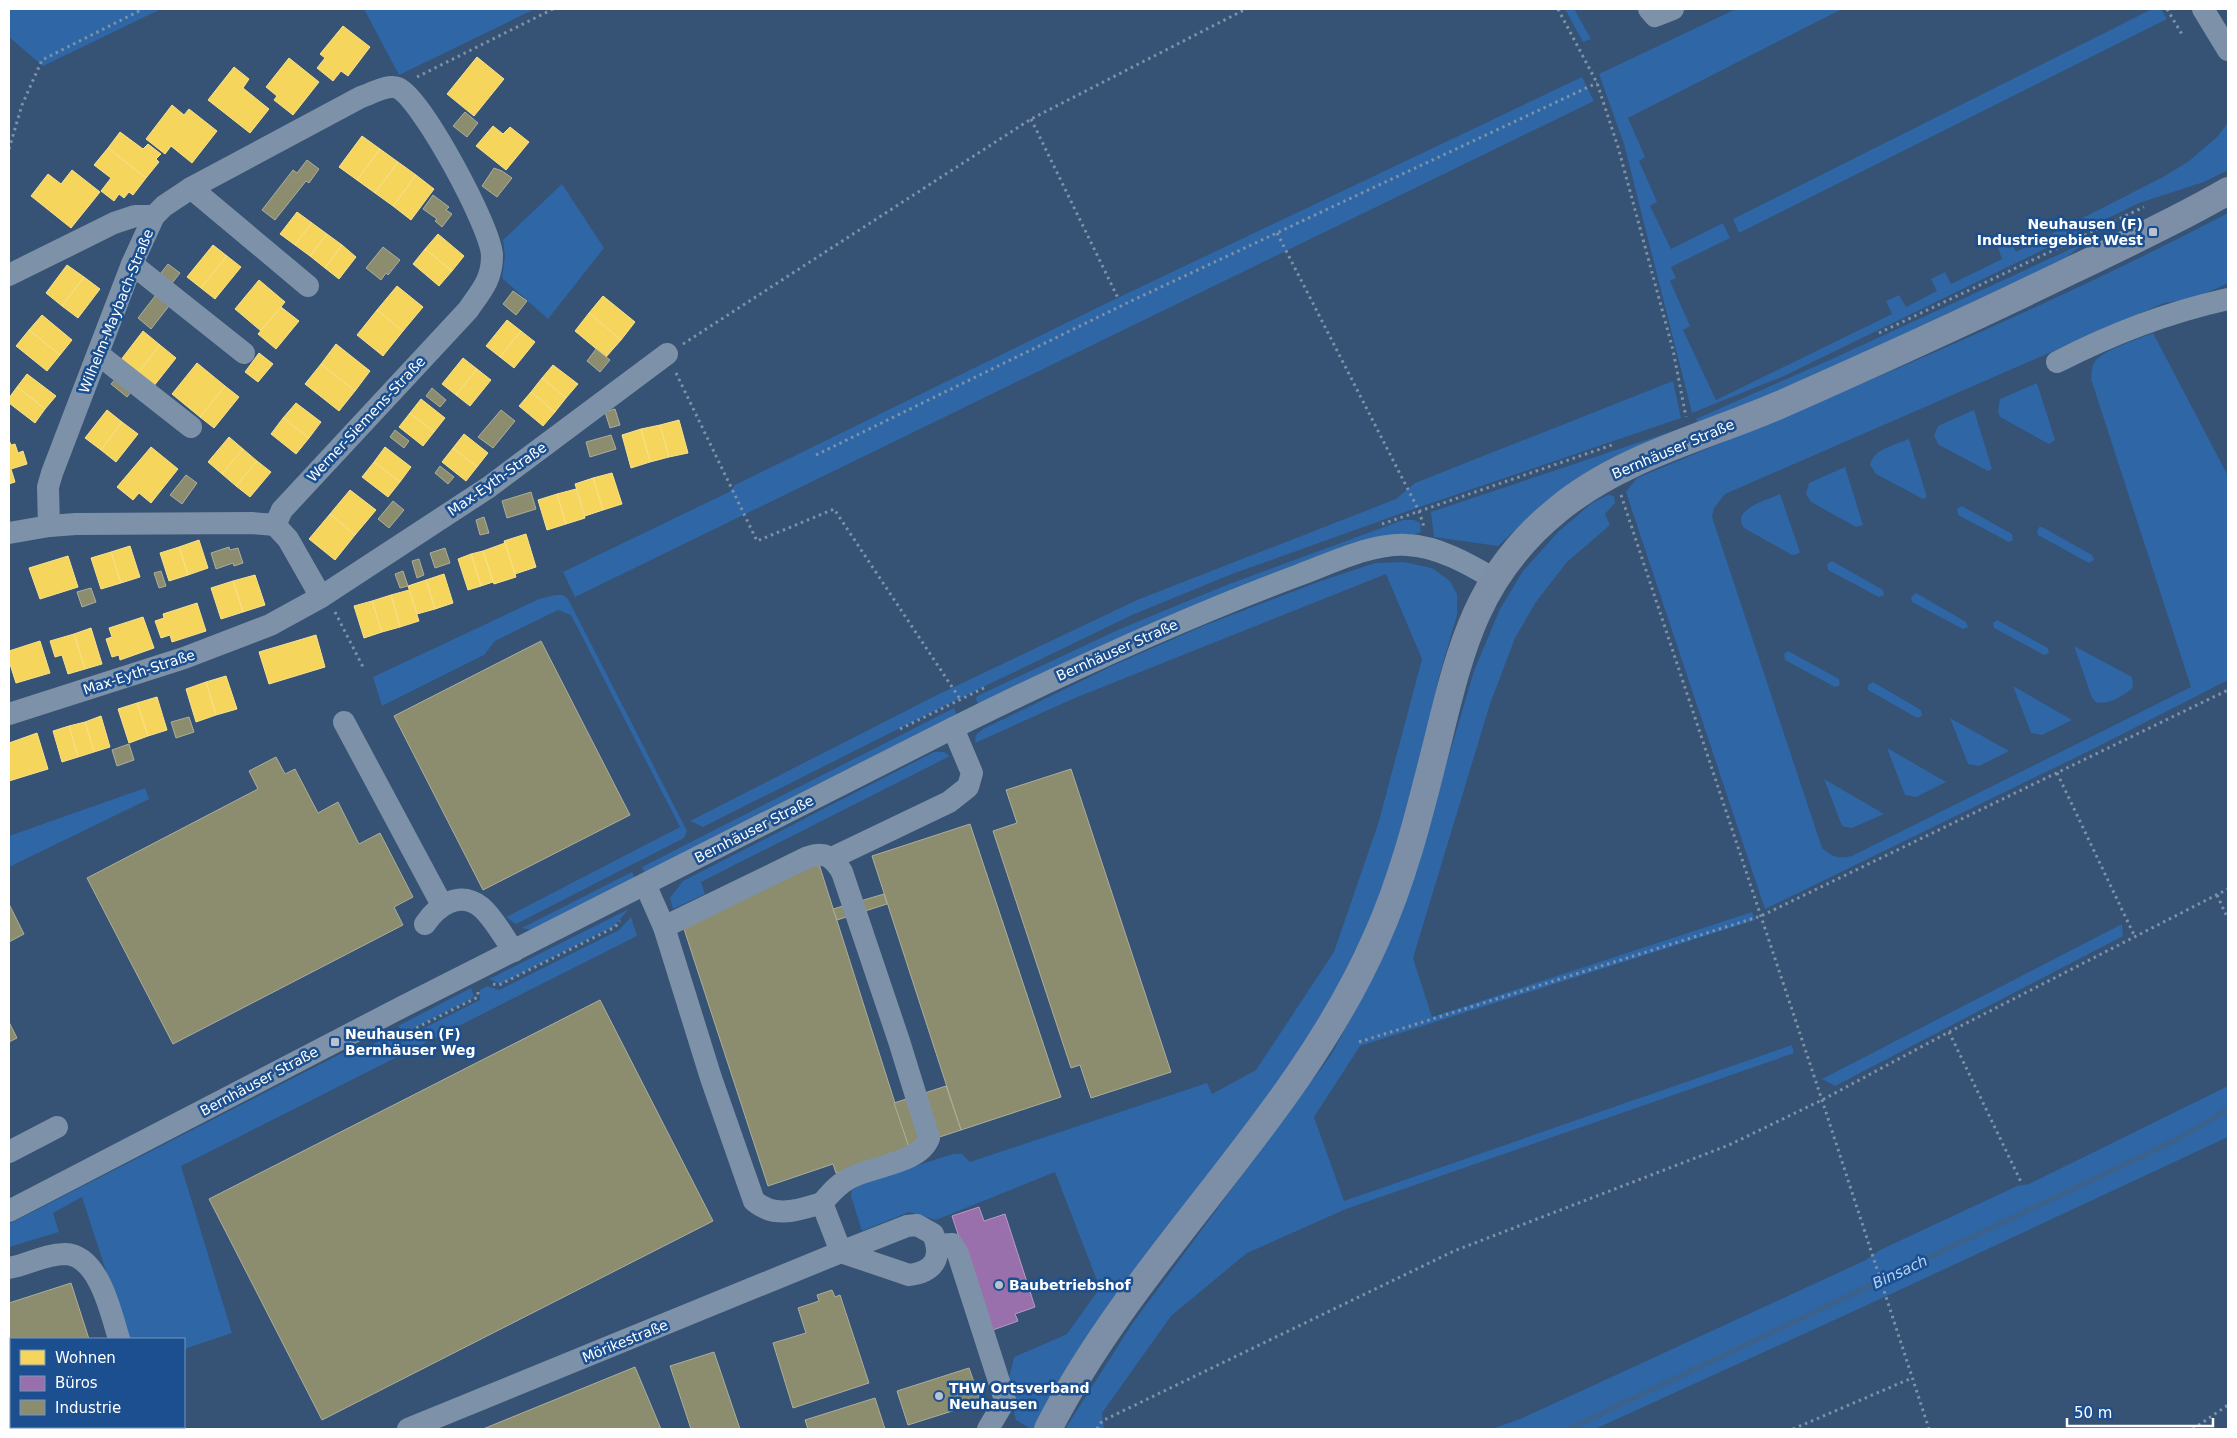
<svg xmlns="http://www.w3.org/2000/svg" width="2237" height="1438" viewBox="0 0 2237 1438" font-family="'DejaVu Sans',sans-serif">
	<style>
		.green { fill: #2f66a5 }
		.homes { fill: #f6d55c; stroke: #f9e28d }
		.offices { fill: #9970ab; stroke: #b89bc4 }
		.industry { fill: #8c8c6e; stroke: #aeae9a }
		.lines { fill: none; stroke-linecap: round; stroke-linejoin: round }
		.stream { stroke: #3b618d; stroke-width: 5.5 }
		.path { stroke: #7d92a8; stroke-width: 3; stroke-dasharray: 2.5 4; stroke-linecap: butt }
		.minor { stroke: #7d92a8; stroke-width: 22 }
		.major { stroke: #7d8ea7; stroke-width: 28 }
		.poi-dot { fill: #b9c2ce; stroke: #1b4f8f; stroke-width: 2 }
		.labels { text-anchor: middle; stroke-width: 5; stroke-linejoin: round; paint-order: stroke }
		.poi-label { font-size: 14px; font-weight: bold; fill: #fff; stroke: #1b4f8f; text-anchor: start }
		.street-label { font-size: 14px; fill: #fff; stroke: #1b4f8f }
		.water-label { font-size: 15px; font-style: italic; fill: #b5d3f5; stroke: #1b4f8f }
	</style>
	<rect width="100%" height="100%" fill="#365274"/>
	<g class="green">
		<path d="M9,9H161L43,66L9,37Z"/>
		<path d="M364,9H535L399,75Z"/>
		<path d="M1565,9H1574L1591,39L1583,42Z"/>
		<path d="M1736,9H1842L1628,118L1645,157L1639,161L1657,202L1650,206L1671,249L1723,223L1730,238L1671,267L1676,278L1670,281L1690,326L1683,330L1716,400L1892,314L1886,301L1899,295L1906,307L1937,291L1931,279L1945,272L1951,284L2002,259L1997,245L2009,239L2016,252L2163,177L2189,161L2217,137L2227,124L2228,104V170L2204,182L2139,203L1784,376L1692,413L1624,144L1599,74Z"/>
		<path d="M2152,9H2161L2167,19L1739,233L1733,219Z"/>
		<path d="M1582,77L1594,101L575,597L563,572L729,492L735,485L1109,302Z"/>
		<path d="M562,184L604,248L548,319L502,278L505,256L503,240Z"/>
		<path d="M2228,213V283C2207,294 2188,300 2164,303L1725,494L1714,508L1712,517L1822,848C1832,857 1838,859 1852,856L2191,687L2091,379C2092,372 2091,366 2096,360C2106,349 2139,339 2153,333L2228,476V680L2091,750L1765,909L1626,492L1637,478C1837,395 2037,313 2228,213Z"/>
		<path d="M2086,242L2064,259L1858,359L1699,424L1696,419L1834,358Z"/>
		<path d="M1673,381L1681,418L1408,511L1232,574L1132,615L946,705L703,827L690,821L935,696L1137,600L1396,499L1415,483Z"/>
		<path d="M2037,383L2055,440L2049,444L2000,417L1998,411L2000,399Z"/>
		<path d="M1974,410L1992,469L1988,471L1939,445L1934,436L1938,426Z"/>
		<path d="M1676,430L1678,439L1525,521L1498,546L1434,537L1431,512Z"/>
		<path d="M1909,439L1927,497L1923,499L1876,474L1870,465C1873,449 1895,445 1909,439Z"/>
		<path d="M1845,467L1863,525L1856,527L1811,502L1806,494L1809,483Z"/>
		<path d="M1780,494L1800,552L1798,554L1792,555L1744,528C1730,509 1768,500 1780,494Z"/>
		<path d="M1608,495L1614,496L1615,503L1605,514L1610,525L1567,562L1536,602L1515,638L1490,704L1413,958L1432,1017L1752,912L1755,920L1360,1046L1314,1117L1344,1201L1792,1045L1794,1053L1346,1209L1247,1253L1171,1316L1102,1413L1104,1429H1065L1132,1324L1331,1055L1375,974L1408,894L1474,671L1500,609L1523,571L1558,532L1592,503Z"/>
		<path d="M1962,506L2012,534L2013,540L2009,542L1958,515L1957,509Z"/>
		<path d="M1403,520H1414L1420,523L1421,532L978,704L976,699L977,696L1120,629L1224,586Z"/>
		<path d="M2039,527H2042L2092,555L2094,560L2089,563L2038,535L2037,532Z"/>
		<path d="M1832,561L1883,590L1884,595L1879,597L1828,570L1827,564Z"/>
		<path d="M1404,562L1432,568L1450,581L1457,594V615L1439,677L1406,829L1342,988L1037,1429H1031L1016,1420L1007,1387L1014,1357L1067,1334L1100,1288L1055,1172L936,1220L909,1212L862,1231L851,1196L852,1189L856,1185L953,1154H962L970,1162L1207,1083L1212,1094L1256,1070L1334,952L1379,821L1422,659L1386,574L1075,698L975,743L976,735L983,729L1112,666L1203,626L1318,582L1375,563Z"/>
		<path d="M1916,593L1966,622L1968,627L1963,629L1912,602L1911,597Z"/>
		<path d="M555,595H563L568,599L687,831L684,838L516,924L506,917L680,827L571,615L558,610L495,641L484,655L382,706L373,677L539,599Z"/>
		<path d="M1997,620L2048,648L2049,653L2044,655L1994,628L1993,623Z"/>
		<path d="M2074,646L2132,677L2133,687C2126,695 2107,706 2096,702L2092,698Z"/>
		<path d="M1788,651L1839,679L1840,685L1835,687L1785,660L1784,654Z"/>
		<path d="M1873,682L1921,710L1922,716L1917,718L1868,690V685Z"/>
		<path d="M2013,686L2072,720L2042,735L2031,733Z"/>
		<path d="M954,708L957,715L647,877L642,867Z"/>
		<path d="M1950,718L2009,751L1979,766L1968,764Z"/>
		<path d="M1887,748L1946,782L1916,797L1905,795Z"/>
		<path d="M934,752H944L950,756L701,882L705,894L673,909L670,898L683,881Z"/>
		<path d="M1824,779L1884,814L1852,828L1842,826Z"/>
		<path d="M145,788L149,799L9,867V836Z"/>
		<path d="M632,872L637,883L531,930L522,928Z"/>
		<path d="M629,909L614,926L500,984L489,979Z"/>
		<path d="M631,917L637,936L181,1166L232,1333L184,1349V1339H128L82,1197L53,1213L59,1232L9,1247V1224L354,1047L357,1052L394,1034L404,1038L480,1000V990L487,986L499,990L619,930Z"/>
		<path d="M2122,924L2123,936L1835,1086L1822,1079Z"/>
		<path d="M471,988L474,995L473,998L404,1033L398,1026Z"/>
		<path d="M2228,1086V1137L1876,1301L1595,1429H1492L1520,1419L1866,1260L1880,1250L2017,1186L2029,1184Z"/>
	</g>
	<g class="homes">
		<path d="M343,26L370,47L348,76L341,71L333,81L317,68L325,58L320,54Z"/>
		<path d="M477,57L504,79L474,116L447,94Z"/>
		<path d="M289,58L319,82L293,115L274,100L277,96L266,87Z"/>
		<path d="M234,67L249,79L243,88L269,109L250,133L208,100Z"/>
		<path d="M172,105L184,115L189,109L217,131L192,163L171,146L165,154L146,139Z"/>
		<path d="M493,126L503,134L510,127L529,142L506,170L476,146Z"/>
		<path d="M120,132L143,149L148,144L161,154L156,159L159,162L146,178L108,148Z"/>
		<path d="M362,136L380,149L357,180L339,167Z"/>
		<path d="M108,148L146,178L133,195L129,192L124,198L119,194L114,201L101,191L111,178L94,165Z"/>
		<path d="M380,149L398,162L375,193L357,180Z"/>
		<path d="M398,162L416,175L393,206L375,193Z"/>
		<path d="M72,170L100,192L71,228L31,196L48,174L61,184Z"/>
		<path d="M416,175L434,189L411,220L393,206Z"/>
		<path d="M297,212L312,223L295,245L280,234Z"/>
		<path d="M312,223L327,234L310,256L295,245Z"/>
		<path d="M327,234L342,245L325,268L310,256Z"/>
		<path d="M438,234L464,256L452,271L425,249Z"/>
		<path d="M213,245L227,256L201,288L187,277Z"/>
		<path d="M342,245L356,257L339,279L325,268Z"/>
		<path d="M425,249L452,271L439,286L413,264Z"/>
		<path d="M227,256L241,267L215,299L201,288Z"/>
		<path d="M67,265L84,277L62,306L46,293Z"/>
		<path d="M84,277L100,289L78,318L62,306Z"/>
		<path d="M259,280L285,302L261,331L235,309Z"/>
		<path d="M397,286L423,307L403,331L377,310Z"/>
		<path d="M603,296L635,322L621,340L589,313Z"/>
		<path d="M281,307L299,321L276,349L258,334Z"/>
		<path d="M377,310L403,331L383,356L357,335Z"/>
		<path d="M589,313L621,340L606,357L575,331Z"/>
		<path d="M42,315L72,340L60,355L29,330Z"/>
		<path d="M507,320L521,331L500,357L486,346Z"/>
		<path d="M29,330L60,355L47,371L16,346Z"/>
		<path d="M143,331L160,345L137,374L120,361Z"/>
		<path d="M521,331L535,342L514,368L500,357Z"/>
		<path d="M336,344L370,371L355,391L321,364Z"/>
		<path d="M160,345L176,358L153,387L137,374Z"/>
		<path d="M259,353L273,364L258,382L245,372Z"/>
		<path d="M463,358L477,369L456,395L442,384Z"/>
		<path d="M197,363L225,386L200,417L172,394Z"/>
		<path d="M321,364L355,391L339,411L305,384Z"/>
		<path d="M553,365L578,384L566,398L542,378Z"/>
		<path d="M477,369L491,380L470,406L456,395Z"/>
		<path d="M27,374L56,396L45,409L17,387Z"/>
		<path d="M542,378L566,398L555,412L531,392Z"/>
		<path d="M225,386L239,397L214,428L200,417Z"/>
		<path d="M17,387L45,409L35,423L9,403V398Z"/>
		<path d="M531,392L555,412L543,426L519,406Z"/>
		<path d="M421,399L445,418L434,432L410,413Z"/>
		<path d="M296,403L321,422L309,438L283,418Z"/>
		<path d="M107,410L122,422L101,450L85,438Z"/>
		<path d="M410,413L434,432L423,446L399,427Z"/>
		<path d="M283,418L309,438L296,454L271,434Z"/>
		<path d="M679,420L688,453L669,457L660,425Z"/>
		<path d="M122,422L138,434L116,462L101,450Z"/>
		<path d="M660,425L669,457L650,462L641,429Z"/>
		<path d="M641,429L650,462L631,468L622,435Z"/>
		<path d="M464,434L488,453L477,467L453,448Z"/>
		<path d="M229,437L243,449L222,474L208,462Z"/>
		<path d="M9,440L11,445L15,444L18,453L23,451L27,464L11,469L15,482L9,484Z"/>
		<path d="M151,447L178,469L151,503L139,493L133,500L117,487Z"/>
		<path d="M385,447L411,467L400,482L374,462Z"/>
		<path d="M453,448L477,467L466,481L442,462Z"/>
		<path d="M243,449L257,461L236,486L222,474Z"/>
		<path d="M257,461L271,472L250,497L236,486Z"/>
		<path d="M374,462L400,482L388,497L362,477Z"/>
		<path d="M612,473L622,504L603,510L593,478Z"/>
		<path d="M593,478L603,510L585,516L575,484Z"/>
		<path d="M576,489L585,518L566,524L557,494Z"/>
		<path d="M350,490L376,510L355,535L330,514Z"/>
		<path d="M557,494L566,524L547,530L538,500Z"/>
		<path d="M330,514L355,535L335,560L309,539Z"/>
		<path d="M526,534L536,567L515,574L504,541Z"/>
		<path d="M199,540L208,568L188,575L179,547Z"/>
		<path d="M505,543L516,577L494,584L483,551Z"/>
		<path d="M130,546L140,577L121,583L111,552Z"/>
		<path d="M179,547L188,575L169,581L160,553Z"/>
		<path d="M483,551L493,582L481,586L471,554Z"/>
		<path d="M111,552L121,583L101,589L91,558Z"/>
		<path d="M471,554L481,586L468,590L458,559Z"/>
		<path d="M68,556L78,587L40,599L29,568Z"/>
		<path d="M444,574L453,603L435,609L426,580Z"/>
		<path d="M255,575L265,605L243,612L233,581Z"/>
		<path d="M426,580L435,609L417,614L408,586Z"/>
		<path d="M233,581L243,612L221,619L211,588Z"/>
		<path d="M409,590L419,621L400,627L391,595Z"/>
		<path d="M391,595L400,627L382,632L372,601Z"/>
		<path d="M372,601L382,632L364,638L354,606Z"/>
		<path d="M197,603L206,631L172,642L170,635L161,638L155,621L164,618L163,614Z"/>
		<path d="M143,617L154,648L120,660L119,655L112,657L106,639L112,637L109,628Z"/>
		<path d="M91,628L102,664L85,669L74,634Z"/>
		<path d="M74,634L85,669L68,674L62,655L55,657L50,641Z"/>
		<path d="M316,635L325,667L269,684L259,652Z"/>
		<path d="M40,641L50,673L16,683L9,661V651Z"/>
		<path d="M226,676L237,709L216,715L206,682Z"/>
		<path d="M206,682L216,715L196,722L186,689Z"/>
		<path d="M157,697L167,730L148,736L137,703Z"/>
		<path d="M137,703L148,736L129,743L118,709Z"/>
		<path d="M101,716L110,747L94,752L85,722Z"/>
		<path d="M85,722L94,752L78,757L69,726Z"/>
		<path d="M69,726L78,757L62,762L53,731Z"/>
		<path d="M37,733L48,769L9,781V743Z"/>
	</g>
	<path class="offices" d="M979,1207L984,1221L1005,1214L1035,1307L1015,1314L1018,1321L990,1331L952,1216Z"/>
	<g class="industry">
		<path d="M465,112L478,123L467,137L453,126Z"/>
		<path d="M307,160L319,169L309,183L306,181L275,220L262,210L293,170L297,173Z"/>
		<path d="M494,168L502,171L512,178L497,197L482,186Z"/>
		<path d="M433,195L449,207L446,210L452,214L442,227L435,221L437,219L423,209Z"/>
		<path d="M383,247L400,260L388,275L386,273L381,280L366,268Z"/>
		<path d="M168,264L180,273L169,287L157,278Z"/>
		<path d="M159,291L172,302L151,329L138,318Z"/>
		<path d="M513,291L527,301L516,315L503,304Z"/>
		<path d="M596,349L610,360L600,372L587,361Z"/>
		<path d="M118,376L134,388L127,397L111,384Z"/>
		<path d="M432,388L446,400L440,407L426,396Z"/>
		<path d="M615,409L620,425L610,428L605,412Z"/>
		<path d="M501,410L515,421L493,448L478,437Z"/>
		<path d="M395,430L409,441L404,448L390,437Z"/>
		<path d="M611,435L616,449L590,457L586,442Z"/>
		<path d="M440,466L454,477L448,484L435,473Z"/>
		<path d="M186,475L197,483L182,504L170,495Z"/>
		<path d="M531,492L536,509L507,518L502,501Z"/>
		<path d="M393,501L404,510L389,528L378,519Z"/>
		<path d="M484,517L489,533L480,535L476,520Z"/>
		<path d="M229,547L230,550L238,548L243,563L234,566L233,563L216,569L211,553Z"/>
		<path d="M445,548L450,563L435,568L430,553Z"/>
		<path d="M419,559L424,575L417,578L412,561Z"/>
		<path d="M161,571L166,586L159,588L154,573Z"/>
		<path d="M403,571L408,586L400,588L395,574Z"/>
		<path d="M91,588L96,602L82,607L77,592Z"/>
		<path d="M541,641L630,815L483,890L394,716Z"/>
		<path d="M189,717L194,732L176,738L171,722Z"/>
		<path d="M129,744L134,760L117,766L112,750Z"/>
		<path d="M276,757L285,774L295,769L318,813L338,802L359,844L380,833L413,897L394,907L403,925L173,1044L87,878L258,789L249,771Z"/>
		<path d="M1071,769L1171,1072L1091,1098L1080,1065L1071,1068L993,831L1017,823L1006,790Z"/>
		<path d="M970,824L1061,1097L961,1130L872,856Z"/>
		<path d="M818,861L909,1147L836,1173L833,1164L768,1186L684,929Z"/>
		<path d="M884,894L887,904L837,920L833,909Z"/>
		<path d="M9,904L24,934L9,942Z"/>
		<path d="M600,1000L713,1221L322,1420L209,1199Z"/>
		<path d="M9,1022L17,1038L9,1042Z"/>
		<path d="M946,1086L961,1130L909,1147L894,1103Z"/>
		<path d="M71,1283L89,1339H11V1393L9,1385V1303Z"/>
		<path d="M832,1290L835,1297L840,1295L869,1383L793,1408L773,1343L806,1333L798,1308L819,1301L817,1295Z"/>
		<path d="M714,1352L740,1429H691L670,1366Z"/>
		<path d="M635,1367L661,1429H483Z"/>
		<path d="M969,1368L981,1402L908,1425L897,1391Z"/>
		<path d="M875,1398L885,1429H808L805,1420Z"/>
		<path d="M22,1427H117L118,1429H23Z"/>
	</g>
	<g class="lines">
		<path class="stream" d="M1569,1429L2178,1139L2228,1109"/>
		<g class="path">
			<path d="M1558,9L1597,83L1618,147L1673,350L1686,417"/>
			<path d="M2167,9L2183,36"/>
			<path d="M417,77L553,9"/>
			<path d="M1031,119L1118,298"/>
			<path d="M9,149L22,105L42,60L143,9"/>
			<path d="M1277,233L1419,511L1424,527"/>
			<path d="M1879,333L2144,207"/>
			<path d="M683,344L1031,119L1246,9"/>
			<path d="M676,373L757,541L834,509L960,699"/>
			<path d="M816,455L1127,303L1597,83"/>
			<path d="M1621,495L1822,1100L1929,1429"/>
			<path d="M1382,524L1615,444"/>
			<path d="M335,612L363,667"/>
			<path d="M900,729L986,687"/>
			<path d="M2057,773L2135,937"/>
			<path d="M2217,895L2228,919"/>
			<path d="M493,984L499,985L615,927L620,921"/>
			<path d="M399,1031L404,1034L478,997V991"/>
			<path d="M1949,1032L2022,1184"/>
			<path d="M1359,1042L1761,916L2228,690"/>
			<path d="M1097,1429L1102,1421L1454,1251L1729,1145L1822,1100L1949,1032L2228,889"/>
			<path d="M1793,1429L1912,1378"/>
			<path d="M2193,1429L2228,1405"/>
		</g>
		<g class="minor">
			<path d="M1649,9L1655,16L1673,9"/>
			<path d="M2203,9L2228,50"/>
			<path d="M191,188L308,286"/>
			<path d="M132,264L244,353"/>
			<path d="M9,275L114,223L135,216H154"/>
			<path d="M98,354L191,427"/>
			<path d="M2057,362C2114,333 2166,313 2228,299"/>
			<path d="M275,525L288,539L321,597"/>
			<path d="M49,526L48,487L52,473L132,264L154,216L164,206L191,188L361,97C371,94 387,84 398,88C422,99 492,229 492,256C492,280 481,291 468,310L282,510L275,525"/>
			<path d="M9,533L49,526L76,524L252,523L275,525"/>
			<path d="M9,714L184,658L270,625L321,597L489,487L667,354"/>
			<path d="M344,722L442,905"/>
			<path d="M832,858L949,802L968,787L972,773L953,728"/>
			<path d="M645,884L664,927L711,1078L754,1201C775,1219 798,1210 822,1203L841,1252"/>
			<path d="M425,924C437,906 459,890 481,907C494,918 504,938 514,951"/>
			<path d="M664,927L808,857C825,851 833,857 842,872L899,1041L929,1138C920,1164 870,1166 848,1179C837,1185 830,1194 822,1203"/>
			<path d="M9,1152L57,1127"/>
			<path d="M9,1211L402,1007L953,728C1066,672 1180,619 1299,575C1332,563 1371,543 1407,545C1437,546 1469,564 1494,579"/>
			<path d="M937,1245L952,1244L958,1254L1005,1400L988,1429"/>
			<path d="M9,1268C27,1265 45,1254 65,1254C99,1255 111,1313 119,1339"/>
			<path d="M147,1427L148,1429"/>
			<path d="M408,1429L841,1252L907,1226L917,1225L933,1234C943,1258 934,1272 909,1275L841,1252"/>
		</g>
		<path class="major" d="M1048,1429C1138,1253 1296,1121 1376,939C1405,875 1421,807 1438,740C1461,646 1478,575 1556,511C1619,458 1702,438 1777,406C1877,362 1976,317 2074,269C2126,244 2178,220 2228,191"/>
	</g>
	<g class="poi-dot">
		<rect x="2148" y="227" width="10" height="10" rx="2.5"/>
		<rect x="330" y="1037" width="10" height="10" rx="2.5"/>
		<circle cx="999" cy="1285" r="5"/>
		<circle cx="939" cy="1396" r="5"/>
	</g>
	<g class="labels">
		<g class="poi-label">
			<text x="2143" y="229" text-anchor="end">Neuhausen (F)<tspan x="2143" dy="16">Industriegebiet West</tspan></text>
			<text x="345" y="1039">Neuhausen (F)<tspan x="345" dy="16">Bernhäuser Weg</tspan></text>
			<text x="1009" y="1290">Baubetriebshof</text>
			<text x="949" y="1393">THW Ortsverband<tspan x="949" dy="16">Neuhausen</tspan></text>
		</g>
		<g class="street-label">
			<text transform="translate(116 311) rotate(-68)" y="5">Wilhelm-Maybach-Straße</text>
			<text transform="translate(366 419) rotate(-47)" y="5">Werner-Siemens-Straße</text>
			<text transform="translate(1673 449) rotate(-23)" y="5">Bernhäuser Straße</text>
			<text transform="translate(497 479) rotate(-35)" y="5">Max-Eyth-Straße</text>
			<text transform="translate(1117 650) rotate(-24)" y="5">Bernhäuser Straße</text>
			<text transform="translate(139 672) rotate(-18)" y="5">Max-Eyth-Straße</text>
			<text transform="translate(754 829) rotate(-27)" y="5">Bernhäuser Straße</text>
			<text transform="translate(259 1081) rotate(-28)" y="5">Bernhäuser Straße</text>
			<text transform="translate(625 1341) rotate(-22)" y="5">Mörikestraße</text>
		</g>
		<g class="water-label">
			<text transform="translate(1900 1272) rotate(-25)" y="5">Binsach</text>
		</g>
	</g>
	<rect width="2237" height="1438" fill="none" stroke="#ffffff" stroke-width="20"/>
	<rect x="10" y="1338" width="175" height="90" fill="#1b4f8f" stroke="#7695bc"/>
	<rect x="20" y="1350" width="25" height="15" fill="#f6d55c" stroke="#7695bc"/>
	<text x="55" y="1363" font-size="15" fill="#ffffff">Wohnen</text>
	<rect x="20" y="1376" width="25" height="15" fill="#9970ab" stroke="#7695bc"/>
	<text x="55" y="1388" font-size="15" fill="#ffffff">Büros</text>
	<rect x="20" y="1400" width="25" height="15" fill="#8c8c6e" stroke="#7695bc"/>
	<text x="55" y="1413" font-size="15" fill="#ffffff">Industrie</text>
	<path d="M2067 1418v8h146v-8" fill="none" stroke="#ffffff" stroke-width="2.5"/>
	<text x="2074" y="1418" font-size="15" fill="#ffffff" stroke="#1b4f8f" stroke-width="4" paint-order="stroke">50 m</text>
</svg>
